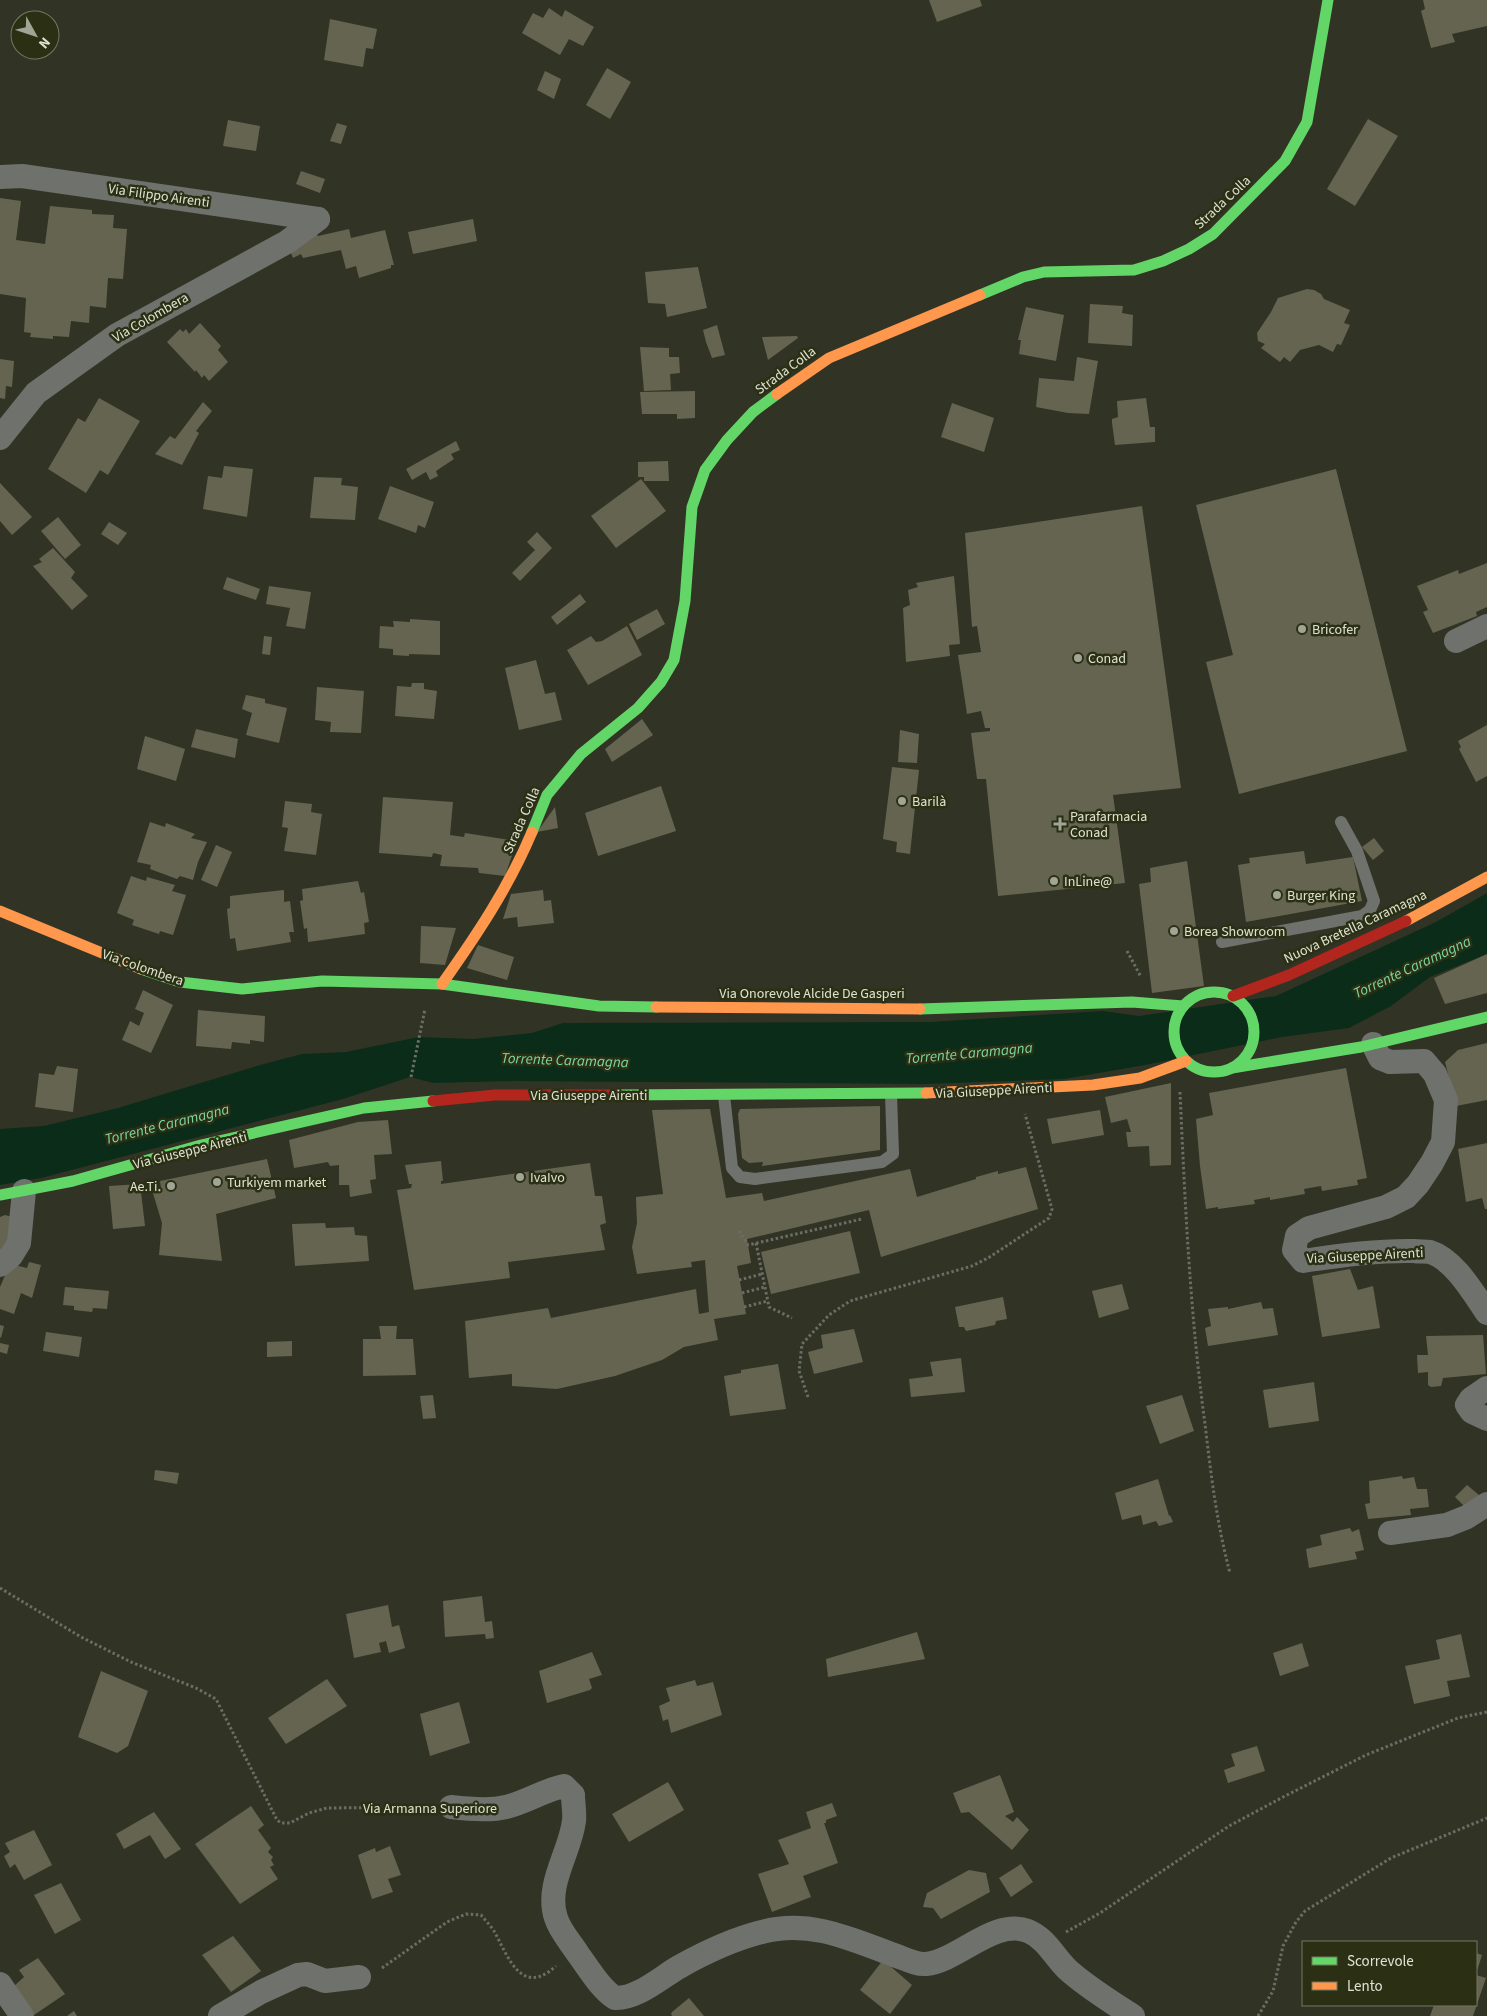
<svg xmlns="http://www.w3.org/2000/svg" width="1487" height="2016" viewBox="0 0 1487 2016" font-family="'Source Sans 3',sans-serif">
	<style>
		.water { fill: #0b2c19 }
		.building { fill: #656450 }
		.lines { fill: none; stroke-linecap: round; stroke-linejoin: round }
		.path { stroke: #6b6d66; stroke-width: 3; stroke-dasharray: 2.5 2.5; stroke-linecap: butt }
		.lane { stroke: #6f716c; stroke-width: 12 }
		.street { stroke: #6f716c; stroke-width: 24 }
		.fast { stroke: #63d668; stroke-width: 11 }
		.slow { stroke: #ff974d; stroke-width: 11 }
		.jam { stroke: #b3261e; stroke-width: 11 }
		.poi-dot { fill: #a1a595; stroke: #2b3015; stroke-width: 2 }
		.labels { text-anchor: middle; stroke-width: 5; stroke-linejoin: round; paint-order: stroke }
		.street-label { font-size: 14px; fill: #dee2d1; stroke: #2b3015 }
		.poi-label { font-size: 14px; fill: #dee2d1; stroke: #2b3015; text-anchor: start }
		.water-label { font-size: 15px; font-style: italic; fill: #7ad8a1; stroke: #2b3015 }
	</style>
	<rect width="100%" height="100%" fill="#313425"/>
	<path class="water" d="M1487,893V954L1430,977L1391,1006L1349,1028L1282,1037L1145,1065L1064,1079L925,1084L513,1081L433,1083L410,1077L343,1099L41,1178L0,1185V1129L44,1126L118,1108L260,1065L302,1054L346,1052L419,1037L473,1039L532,1033L563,1023L930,1022L1103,1011L1139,1016L1276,996L1436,922Z"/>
	<g class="building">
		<path d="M929,0H980L982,6L937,22Z"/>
		<path d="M1423,0H1487V26L1452,34L1455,42L1431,48L1421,11L1425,9Z"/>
		<path d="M549,8L562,17L565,10L594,27L583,46L569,39L560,55L522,33L533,13L543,18Z"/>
		<path d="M330,19L377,29L373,49L366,48L363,67L324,60Z"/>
		<path d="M607,68L631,82L610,119L586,105Z"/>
		<path d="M545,71L561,79L554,99L537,90Z"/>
		<path d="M1368,119L1398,136L1355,206L1327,189Z"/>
		<path d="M228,120L260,126L256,151L223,146Z"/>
		<path d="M337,123L347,126L341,144L330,141Z"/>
		<path d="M301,171L325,179L320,193L296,184Z"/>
		<path d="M0,198L21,201L16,240L45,244L50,206L92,210V214L114,215L113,228L127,229L123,279L108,278L106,308L90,306L89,323L71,321L69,337L53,336V339L30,337L31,333L24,332L26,298L0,294Z"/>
		<path d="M473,219L477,241L413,254L408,232Z"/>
		<path d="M349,229L351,238L385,230L394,265H391V268L359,278L356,266L346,269L341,250L303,258L301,254L293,258L289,248L316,233L318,236Z"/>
		<path d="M698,267L707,308L667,317L665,304L648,303L645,272Z"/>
		<path d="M1307,289L1314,290L1321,294L1324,299L1350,310L1344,323L1350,325L1341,345L1337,344L1333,352L1319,345L1300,350L1290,362L1284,357L1280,362L1261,348L1265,344L1258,341L1257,333L1271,312L1278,298Z"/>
		<path d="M1090,304L1123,306L1122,313L1133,315L1132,346L1088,343Z"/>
		<path d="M1026,307L1064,315L1056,361L1019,354L1021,340H1018Z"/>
		<path d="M200,323L221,346L218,350L228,362L209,381L204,375L202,378L196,370L195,372L167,342L180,329L183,332L186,329L189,334Z"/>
		<path d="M717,325L725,355L712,358L706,342L703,330Z"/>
		<path d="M797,336L798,338L768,360L762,337Z"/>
		<path d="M640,347L669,348V357H679L680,373L670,374L671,390L644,391Z"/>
		<path d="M1077,357L1098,361L1089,414L1068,413L1036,407L1039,378L1074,381Z"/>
		<path d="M0,359L14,361L12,387L6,386L5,399L0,398Z"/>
		<path d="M695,391V418L677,419V414H642L640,392Z"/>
		<path d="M99,398L140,421L108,475L100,470L86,493L48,469L78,418L85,422Z"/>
		<path d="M1146,398L1150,427H1155V442L1115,445L1112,423V419L1118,417L1117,401Z"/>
		<path d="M203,402L212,411L196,431L199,433L182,465L155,454L170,436L175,439Z"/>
		<path d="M952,403L994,418L984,452L941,437Z"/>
		<path d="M456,441L460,450L451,454L454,459L436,471L438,476L430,480L426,472L412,480L406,469Z"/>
		<path d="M668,461L669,481H644V477H638V462Z"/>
		<path d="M224,466L253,469L247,517L203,509L208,476L222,478Z"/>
		<path d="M1336,469L1407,751L1239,794L1206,662L1233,655L1196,505Z"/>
		<path d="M314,477L342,478L341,485L358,487L355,520L310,518Z"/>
		<path d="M641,479L666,511L616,548L591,516Z"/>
		<path d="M0,483L32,517L12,535L0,521Z"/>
		<path d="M390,486L434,502L425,528L418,525L416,533L378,519Z"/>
		<path d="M1142,506L1181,788L1113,795L1125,883L998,896L986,779H977L971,733L990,731V728H985L981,711L967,714L958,655L981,652L977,626L972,627L965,533Z"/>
		<path d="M58,517L81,545L65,559L41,531Z"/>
		<path d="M109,522L127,533L118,545L101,534Z"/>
		<path d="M537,532L552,548L520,581L512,573L535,550L527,542Z"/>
		<path d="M53,548L75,572L71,578L88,596L72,610L33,566L42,562L39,559Z"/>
		<path d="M1487,563V607L1476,612L1477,616L1433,633L1423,612L1428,610L1417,586L1458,570L1459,574Z"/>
		<path d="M954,576L960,644L949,645L950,656L906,662L903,608L910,605L908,590L918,587L916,583Z"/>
		<path d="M227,577L260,589L256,600L223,589Z"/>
		<path d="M269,586L311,592L305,629L286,626L290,608L266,604Z"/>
		<path d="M580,594L586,602L557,625L551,617Z"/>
		<path d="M657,609L665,624L637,640L629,624Z"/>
		<path d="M410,619L440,621V655L409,654V656L393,655V649L379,648L380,626L394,627L393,621L410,622Z"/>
		<path d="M627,626L642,655L588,685L567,650L591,636L596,642L602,641Z"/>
		<path d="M264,636L272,637L270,655L262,654Z"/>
		<path d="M536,660L545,694L555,692L562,720L519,730L505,668Z"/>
		<path d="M412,683H424V689L437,691L434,719L395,716L397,686L411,687Z"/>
		<path d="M317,687L364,691L361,733L330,732L331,722L315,720Z"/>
		<path d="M246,695L265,699V703L287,708L279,743L246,735L252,713L242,709Z"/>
		<path d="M642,719L653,735L612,762L605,749Z"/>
		<path d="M1487,725V776L1476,782L1459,749L1461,747L1458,741Z"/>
		<path d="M196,729L238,739L235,758L191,747Z"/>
		<path d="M900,730L919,734L917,763L898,762Z"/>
		<path d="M145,736L185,749L176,781L137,769Z"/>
		<path d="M892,767L919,770L910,854L896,852L897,842L883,839Z"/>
		<path d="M661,786L676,831L598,856L585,813Z"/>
		<path d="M383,797L453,802L450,835L464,837L465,833L517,841L505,876L479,873L478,868L440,866L442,855L433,853L432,857L379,853Z"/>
		<path d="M285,801L312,804L311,812L322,814L316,855L284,851L288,828L282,827Z"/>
		<path d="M555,807L558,828L537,832Z"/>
		<path d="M150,822L165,827L166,823L195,834L191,838L207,842L198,862L193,880L180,876L177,879L150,869L151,865L137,862Z"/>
		<path d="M1374,838L1384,851L1373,860L1362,847Z"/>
		<path d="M216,845L232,852L217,887L201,880Z"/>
		<path d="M1304,851L1306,864L1353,857L1362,901L1246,922L1238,865L1250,863L1249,858Z"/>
		<path d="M1187,861L1204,986L1152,993L1139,884L1151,882L1150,868Z"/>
		<path d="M131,876L146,881L147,877L175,885L172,891L186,895L173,935L160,931L159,934L132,925L134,920L117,913Z"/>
		<path d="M358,881L361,893L364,892L369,922L364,923L365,934L308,942L307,928L304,929L300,901L303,900L302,889Z"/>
		<path d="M284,890V902L290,901L294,932H289L291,942L237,951L235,938L230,939L227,909L230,908V896Z"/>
		<path d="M543,890L544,901L551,900L554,923L518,927L517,917L503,919L511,894Z"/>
		<path d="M421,926L456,928L445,965L420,963Z"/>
		<path d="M478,945L514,957L507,980L467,968Z"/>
		<path d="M1487,954V993L1445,1004L1434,978Z"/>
		<path d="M143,990L173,1005L151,1053L122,1040L130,1021L139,1026L144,1013L135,1009Z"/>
		<path d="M198,1010L265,1016L264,1042L250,1040V1044L232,1042L231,1049L196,1046Z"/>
		<path d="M1487,1043V1100L1456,1106L1445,1062L1458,1050Z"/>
		<path d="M57,1066L78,1069L73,1112L35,1107L39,1073L54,1075Z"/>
		<path d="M1346,1068L1367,1178L1357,1180L1358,1185L1322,1191L1321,1186L1304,1189L1305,1194L1270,1200V1197L1254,1200L1255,1204L1218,1209V1207L1206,1209L1200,1166L1196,1119L1213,1115L1209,1093Z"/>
		<path d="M1171,1083V1165L1150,1166L1149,1146L1128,1147L1126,1132H1131L1127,1119L1111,1123L1105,1097Z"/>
		<path d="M880,1106V1150L762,1166L763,1162L749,1163L742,1158L738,1114L740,1109Z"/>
		<path d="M710,1109L726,1198L762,1193L764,1201L910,1169L917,1197L976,1179V1177L998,1171V1174L1026,1167L1038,1209L881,1257L869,1210L747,1239L751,1263L737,1266L746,1314L714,1319L718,1340L684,1347L662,1360L615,1376L557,1389L512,1386V1374L469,1378L465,1321L548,1308L551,1318L696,1289L699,1314L709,1312L705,1260L691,1262L692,1267L637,1274L632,1247L637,1223L636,1197L663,1194L652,1110Z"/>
		<path d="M1100,1110L1104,1135L1052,1144L1047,1119Z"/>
		<path d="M388,1120L392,1154L374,1155L376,1179L370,1180L372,1193L350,1197L349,1185H339V1165L330,1166L328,1162L294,1168L289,1140L358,1122Z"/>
		<path d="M1487,1143V1209H1485L1482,1198L1466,1202L1458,1149Z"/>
		<path d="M267,1159L276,1198L216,1214L222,1261L159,1255L162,1223L152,1190L161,1188L160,1181Z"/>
		<path d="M441,1161L443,1181H441V1184L590,1163L595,1196H602L606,1223L600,1225L605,1250L508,1262L510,1278L414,1290L397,1190L411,1188L412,1184H409L405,1165Z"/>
		<path d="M140,1184L145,1226L113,1229L109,1186Z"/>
		<path d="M5,1215L20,1219L0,1260V1217Z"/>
		<path d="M325,1223L326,1228L354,1227L355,1235L367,1236L369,1261L295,1266L292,1224Z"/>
		<path d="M850,1231L860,1273L771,1294L761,1252Z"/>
		<path d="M29,1262L41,1265L32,1298L21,1293L14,1314L0,1309V1287L10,1264L27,1268Z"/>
		<path d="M1350,1269L1358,1290L1373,1286L1380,1328L1322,1337L1312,1276Z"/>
		<path d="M1122,1284L1129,1309L1099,1318L1092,1291Z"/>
		<path d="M65,1287L109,1291L107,1309L93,1308L92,1312L74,1310V1306L63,1305Z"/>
		<path d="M1003,1297L1007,1319L996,1321L995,1325L966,1331L964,1327H959L955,1307Z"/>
		<path d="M1261,1302L1263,1309L1273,1308L1278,1335L1208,1346L1205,1328L1211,1326L1208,1309L1228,1307V1309Z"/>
		<path d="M0,1325L4,1326L1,1338L0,1337Z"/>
		<path d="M379,1326H397L396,1339H413L416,1375L363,1376V1339H381Z"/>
		<path d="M854,1329L863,1362L814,1374L808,1352L823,1348L821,1335Z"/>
		<path d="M46,1332L82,1337L79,1357L43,1351Z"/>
		<path d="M1483,1335L1486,1374L1443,1378L1441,1386L1431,1387L1428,1385V1372L1418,1373L1417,1355H1428L1426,1336Z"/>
		<path d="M292,1341V1356L267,1357V1342Z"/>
		<path d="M0,1343L9,1345L7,1354L0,1352Z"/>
		<path d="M961,1358L965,1392L911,1397L909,1379L933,1376L930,1362Z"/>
		<path d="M778,1364L786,1409L730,1416L724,1376L741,1373V1370Z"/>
		<path d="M1314,1382L1319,1421L1269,1428L1263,1390Z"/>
		<path d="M433,1395L436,1418L423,1419L420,1396Z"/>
		<path d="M1182,1395L1194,1431L1160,1444L1146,1406Z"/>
		<path d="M155,1470L179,1473L177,1484L154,1480Z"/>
		<path d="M1402,1476L1403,1479L1414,1477L1417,1489H1427L1429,1507L1410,1509L1411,1515L1368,1519L1365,1504L1370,1503L1369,1481Z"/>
		<path d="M1158,1479L1169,1516L1170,1515L1173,1522L1159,1526L1156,1521L1143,1525L1141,1515L1122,1520L1115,1493Z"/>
		<path d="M1467,1485L1479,1495L1467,1509L1455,1497Z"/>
		<path d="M1350,1528L1352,1532L1359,1529L1364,1550L1355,1552L1357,1559L1309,1568L1306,1549L1322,1545L1320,1535Z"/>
		<path d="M482,1596L485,1622L492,1621L494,1638L486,1639L485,1634L445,1637L443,1601Z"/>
		<path d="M388,1605L392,1627L399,1625L405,1648L389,1653L386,1641L379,1643L381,1652L354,1658L346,1614Z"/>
		<path d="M917,1632L925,1659L828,1677L826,1659Z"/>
		<path d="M1461,1634L1470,1677L1447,1681L1450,1696L1414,1704L1405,1666L1440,1659L1436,1640Z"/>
		<path d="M1302,1643L1309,1666L1280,1676L1273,1653Z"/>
		<path d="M592,1652L602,1675L589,1679L592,1688L590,1690L547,1703L539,1671Z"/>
		<path d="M101,1671L148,1691L128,1746L117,1753L78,1737Z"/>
		<path d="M327,1679L347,1706L286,1744L268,1718Z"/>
		<path d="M695,1680L697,1686L713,1682L722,1715L671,1733L668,1719L663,1721L659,1706L670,1701L666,1688Z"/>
		<path d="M459,1702L470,1743L430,1756L420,1714Z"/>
		<path d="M1257,1746L1265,1771L1228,1783L1224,1770L1235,1766L1231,1754Z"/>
		<path d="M1000,1775L1014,1812L1005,1816L1013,1822L1017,1817L1029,1830L1012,1850L969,1812L961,1813L953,1793Z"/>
		<path d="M668,1782L684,1810L629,1842L612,1814Z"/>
		<path d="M832,1803L837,1816L826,1820V1823H824L838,1863L803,1876L811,1897L772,1912L758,1874L789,1864L778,1840L811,1828L806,1812Z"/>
		<path d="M251,1806L264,1825L258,1830L271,1848L268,1852L273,1857L271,1860L274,1865L270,1867L278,1879L240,1904L195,1844Z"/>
		<path d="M154,1812L181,1849L165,1859L150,1835L124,1849L116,1834Z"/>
		<path d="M34,1830L52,1865L24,1880L15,1864L10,1868L4,1856L10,1852L5,1843Z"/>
		<path d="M390,1846L401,1875L388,1879L393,1892L372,1899L358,1855L375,1848L376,1852Z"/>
		<path d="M1021,1864L1033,1882L1011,1897L999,1878Z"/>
		<path d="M969,1870L986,1873L990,1892L941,1919L933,1908L923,1907L927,1893Z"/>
		<path d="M61,1883L81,1920L55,1934L34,1895Z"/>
		<path d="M233,1936L261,1971L231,1992L202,1955Z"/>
		<path d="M1476,1953L1482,1955L1476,1974Z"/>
		<path d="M38,1958L65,1994L34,2015L13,1987L24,1977L19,1970Z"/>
		<path d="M883,1960L912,1985L890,2014L860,1990Z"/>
		<path d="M1476,1975L1486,1978L1473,2016H1430L1434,2005H1476Z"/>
		<path d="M689,1998L704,2016H672L671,2014L672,2012Z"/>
		<path d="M74,2011L77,2016H67Z"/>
	</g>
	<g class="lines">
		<g class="path">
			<path d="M1127,951L1141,977"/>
			<path d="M411,1077L425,1009"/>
			<path d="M1180,1092C1185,1203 1190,1314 1205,1424C1211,1475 1217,1525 1230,1573"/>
			<path d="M739,1231L748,1245L862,1219"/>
			<path d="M756,1243L769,1307L792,1318"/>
			<path d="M739,1280L762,1274"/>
			<path d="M742,1293L765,1287"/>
			<path d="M744,1307L768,1301"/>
			<path d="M808,1397L799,1371L802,1344L829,1315L850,1301L972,1266L988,1258L1049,1218L1052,1209L1025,1114"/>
			<path d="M0,1588L81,1637L131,1662L196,1688L216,1699L277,1820L281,1823H290L309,1813L327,1808L428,1807"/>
			<path d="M1066,1932L1100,1913L1229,1826L1285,1796L1366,1755L1458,1718L1487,1712"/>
			<path d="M382,1968L447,1922L466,1914L481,1915C485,1920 490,1925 494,1931C508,1956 521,1998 556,1966"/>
			<path d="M1258,2016L1273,1991L1283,1946L1296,1922L1305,1911L1391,1858L1487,1818"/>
		</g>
		<g class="lane">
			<path d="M1222,942L1362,916L1370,910L1374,901L1357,851L1341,822"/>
			<path d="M724,1095L732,1168L740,1177L755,1179L882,1162L893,1154L891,1094"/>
		</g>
		<g class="street">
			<path d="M0,177L22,176L318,219"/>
			<path d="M0,438L36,393L117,335L287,242L318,219"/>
			<path d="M1456,641L1487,626"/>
			<path d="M1373,1044L1380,1058L1390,1062L1424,1061L1435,1074L1446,1100L1443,1142L1432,1163L1418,1184L1406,1197L1386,1207L1309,1228L1297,1236L1294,1250L1303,1261C1340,1255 1378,1250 1415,1251C1419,1252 1426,1251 1430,1252C1454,1259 1474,1294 1487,1313"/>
			<path d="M0,1265L11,1256L19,1243L24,1191"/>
			<path d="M1487,1388L1471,1399L1467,1405L1472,1412L1487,1419"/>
			<path d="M1390,1533L1447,1525L1467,1517L1487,1504"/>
			<path d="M451,1807C468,1809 490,1811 506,1807C527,1802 544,1790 564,1786L573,1795C573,1803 575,1813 574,1821C570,1853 545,1885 556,1918C560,1931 571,1943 578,1954C589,1969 600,1988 615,1998C637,1999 660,1978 679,1967C704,1953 734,1939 762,1932C809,1919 851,1939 894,1955C903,1958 917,1965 926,1964C958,1961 994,1918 1028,1931C1047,1939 1054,1957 1068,1970C1087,1987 1111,2002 1133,2016"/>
			<path d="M0,1984L22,2016"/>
			<path d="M220,2016L261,1992L298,1975L307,1974L325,1981L359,1977"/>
		</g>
		<g class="fast">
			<path d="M980,295L1023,277L1044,272L1134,270L1163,261L1189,249L1213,234L1285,161L1307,122L1328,0"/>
			<path d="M532,832L547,795L581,754L638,708L661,682L674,660L685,601L692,507L705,470L727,440L753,412L777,394"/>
			<path d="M141,969L180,982L242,989L322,981L442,984L599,1006L656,1007"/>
			<circle cx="1214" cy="1032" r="40"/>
			<path d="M920,1009L1132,1002L1183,1006"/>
			<path d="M1232,1068L1361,1047L1487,1017"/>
			<path d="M615,1095L926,1093"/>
			<path d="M0,1195L73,1181L201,1145L364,1108L433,1101"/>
		</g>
		<g class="slow">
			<path d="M777,394L829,358L980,295"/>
			<path d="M0,911L141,969"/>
			<path d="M1406,921L1487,877"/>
			<path d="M442,984C476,936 509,887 532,832"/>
			<path d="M656,1007L920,1009"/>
			<path d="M926,1093L1093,1085L1140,1078L1186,1061"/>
		</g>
		<g class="jam">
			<path d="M1233,996L1289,975L1406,921"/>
			<path d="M433,1101L495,1095H615"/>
		</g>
	</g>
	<g class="poi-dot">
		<circle cx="1302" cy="629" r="5"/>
		<circle cx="1078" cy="658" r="5"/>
		<circle cx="902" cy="801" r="5"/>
		<path d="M1057.5 816.5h5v5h5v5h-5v5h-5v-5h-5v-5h5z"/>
		<circle cx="1054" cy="881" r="5"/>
		<circle cx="1277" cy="895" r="5"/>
		<circle cx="1174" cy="931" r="5"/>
		<circle cx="520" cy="1177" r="5"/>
		<circle cx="217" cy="1182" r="5"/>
		<circle cx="171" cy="1186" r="5"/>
	</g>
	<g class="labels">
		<g class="street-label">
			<text transform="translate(159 195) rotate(8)" y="5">Via Filippo Airenti</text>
			<text transform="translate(1222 202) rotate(-43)" y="5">Strada Colla</text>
			<text transform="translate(150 317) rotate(-30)" y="5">Via Colombera</text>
			<text transform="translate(785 370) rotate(-36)" y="5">Strada Colla</text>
			<text transform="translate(521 820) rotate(-66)" y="5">Strada Colla</text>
			<text transform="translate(1355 926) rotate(-25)" y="5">Nuova Bretella Caramagna</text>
			<text transform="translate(143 967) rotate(19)" y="5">Via Colombera</text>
			<text x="812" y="998">Via Onorevole Alcide De Gasperi</text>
			<text transform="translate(994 1090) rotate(-3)" y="5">Via Giuseppe Airenti</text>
			<text x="589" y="1100">Via Giuseppe Airenti</text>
			<text transform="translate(190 1150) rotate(-14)" y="5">Via Giuseppe Airenti</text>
			<text transform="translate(1365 1255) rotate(-3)" y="5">Via Giuseppe Airenti</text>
			<text x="430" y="1813">Via Armanna Superiore</text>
		</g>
		<g class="poi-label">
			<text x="1312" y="634">Bricofer</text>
			<text x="1088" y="663">Conad</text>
			<text x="912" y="806">Barilà</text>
			<text x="1070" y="821">Parafarmacia<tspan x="1070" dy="16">Conad</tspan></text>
			<text x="1064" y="886">InLine@</text>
			<text x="1287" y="900">Burger King</text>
			<text x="1184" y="936">Borea Showroom</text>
			<text x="530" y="1182">IvaIvo</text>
			<text x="227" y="1187">Turkiyem market</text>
			<text x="161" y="1191" text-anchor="end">Ae.Ti.</text>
		</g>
		<g class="water-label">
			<text transform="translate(1412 967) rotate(-25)" y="5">Torrente Caramagna</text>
			<text transform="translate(969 1053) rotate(-5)" y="5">Torrente Caramagna</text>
			<text transform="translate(565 1060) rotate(2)" y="5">Torrente Caramagna</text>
			<text transform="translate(167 1124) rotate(-14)" y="5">Torrente Caramagna</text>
		</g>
	</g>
	<rect x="1302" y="1941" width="175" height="65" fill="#2b3015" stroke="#737760"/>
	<rect x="1312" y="1957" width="25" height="8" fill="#63d668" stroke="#737760"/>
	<text x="1347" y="1966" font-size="15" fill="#dee2d1">Scorrevole</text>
	<rect x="1312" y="1982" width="25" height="8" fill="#ff974d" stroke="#737760"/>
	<text x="1347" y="1991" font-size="15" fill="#dee2d1">Lento</text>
	<g transform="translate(35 35) rotate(130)"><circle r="24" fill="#2b3015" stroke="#737760"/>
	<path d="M0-4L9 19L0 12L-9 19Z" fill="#a1a595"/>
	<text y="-8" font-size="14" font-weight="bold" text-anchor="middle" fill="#dee2d1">N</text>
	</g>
</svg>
